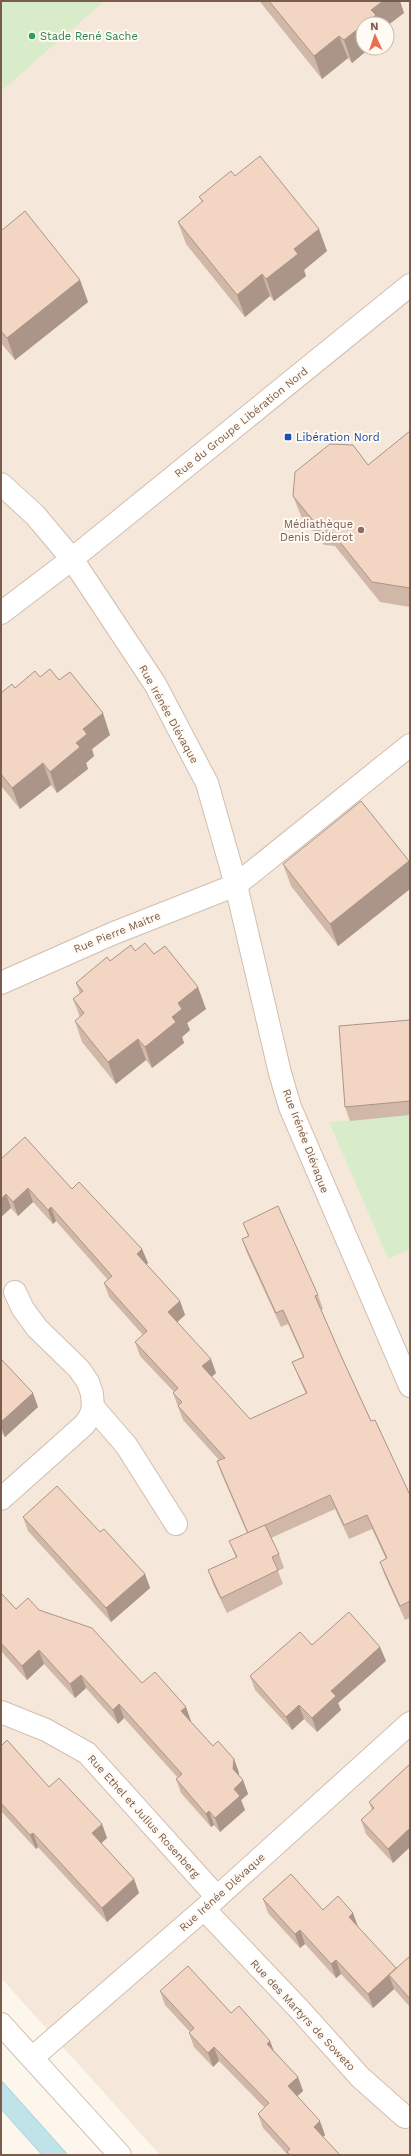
<svg xmlns="http://www.w3.org/2000/svg" width="411" height="2156" viewBox="0 0 411 2156" font-family="'Work Sans',sans-serif">
	<style>
		.residential { fill: #f5e8da; fill-rule: evenodd }
		.green { fill: #d8ecc9 }
		.water { fill: #bfe3e8; stroke: #a5d3da }
		.lines { fill: none; stroke-linecap: round; stroke-linejoin: round }
		.minor-casing { stroke: #d1beb0; stroke-width: 24 }
		.minor { stroke: #fff; stroke-width: 22 }
		.wall { fill: #d1b7a8 }
		.shaded-wall { fill: #aa9588 }
		.building { fill: #f3d5c3; stroke: #aa9588 }
		.leisure-dot { fill: #2e9e5b; stroke: #fffaf3; stroke-width: 1.5 }
		.transit-dot { fill: #1a4fb4; stroke: #fffaf3; stroke-width: 1.5 }
		.education-dot { fill: #8d6e63; stroke: #fffaf3; stroke-width: 1.5 }
		.labels { text-anchor: middle; stroke-width: 4; stroke-linejoin: round; paint-order: stroke }
		.leisure-label { font-size: 11px; fill: #27864d; stroke: #fffaf3; text-anchor: start }
		.street-label { font-size: 11px; fill: #7a5c4d; stroke: #fffaf3 }
		.transit-label { font-size: 11px; fill: #164399; stroke: #fffaf3; text-anchor: start }
		.education-label { font-size: 11px; fill: #785e54; stroke: #fffaf3; text-anchor: end }
	</style>
	<rect width="100%" height="100%" fill="#fdf6ec"/>
	<path class="residential" d="M1,1H410V1115L329,1122L388,1259L410,1249V2155H160L1,1978ZM363,24H387V48H363Z"/>
	<g class="green">
		<path d="M1,1H104L1,91Z"/>
		<path d="M410,1115V1249L388,1259L329,1122Z"/>
	</g>
	<path class="water" d="M1,2080L68,2155H42L1,2109Z"/>
	<g class="lines">
		<g class="minor-casing">
			<g id="minor">
				<path d="M1,484L35,515L72,559L155,684L207,783L236,885L280,1073L290,1107L410,1386"/>
				<path d="M1,613L72,559L410,285"/>
				<path d="M1,983L114,933L236,885L410,745"/>
				<path d="M15,1292L23,1309L37,1328L79,1369L88,1382L92,1394L93,1407L126,1445L176,1524"/>
				<path d="M1,1499L84,1425L90,1417L93,1407"/>
				<path d="M1,1712L46,1730L87,1753L217,1897"/>
				<path d="M204,1909L299,2009L360,2077L405,2117"/>
				<path d="M1,2024L120,2155"/>
				<path d="M32,2058L204,1909L410,1723"/>
			</g>
		</g>
		<use href="#minor" class="minor"/>
	</g>
	<g class="wall">
		<path d="M260,1H400L404,13L387,24L363,48H370L352,63L348,58L322,79L261,3Z"/>
		<path d="M235,176L327,251L304,270L306,276L274,301L270,296L245,317L186,244L178,222L202,202L199,197Z"/>
		<path d="M1,231L80,280L88,302L15,360L1,343Z"/>
		<path d="M410,431V607L380,602L335,546L324,545L301,516L293,496L368,465Z"/>
		<path d="M40,677L59,680L110,735L92,749L94,756L86,763L88,769L57,793L51,785L20,809L1,786V693L15,688Z"/>
		<path d="M409,861L410,862V889L338,946L291,886L283,864Z"/>
		<path d="M135,951L154,954L206,1009L187,1023L190,1030L182,1037L184,1043L152,1068L146,1060L116,1084L82,1042L75,1021L80,1017L73,999L80,994L76,983L110,961Z"/>
		<path d="M410,1020V1115L350,1121L345,1107Z"/>
		<path d="M1,1159L72,1189L142,1249L148,1263L146,1264L180,1301L185,1315L177,1322L216,1373L212,1377L250,1419L306,1394L298,1376L292,1362L303,1357L288,1324L281,1327L247,1253L242,1239L248,1236L243,1223L318,1295L323,1309L321,1310L342,1358L371,1421L410,1495V1618L405,1620L385,1576L380,1562L386,1559L372,1529L349,1539L335,1509L271,1538L279,1554L284,1568L278,1571L283,1584L227,1613L213,1584L208,1570L236,1558L229,1541L247,1533L222,1475L217,1461L219,1460L183,1420L173,1393L174,1392L140,1356L135,1342L143,1335L109,1297L104,1283L108,1280L56,1221L53,1224L33,1202L18,1216L11,1208L1,1217Z"/>
		<path d="M1,1359L38,1407L5,1437L1,1432Z"/>
		<path d="M23,1517L100,1532L145,1574L150,1588L111,1622L28,1531Z"/>
		<path d="M1,1593L16,1609L39,1610L142,1683L191,1721H190L213,1746L234,1759L239,1773V1775L243,1780L248,1794L241,1800L245,1810L220,1832L214,1825L211,1827L181,1793L176,1779L178,1778L124,1718L118,1724L86,1688L75,1698L44,1664L27,1680L1,1651Z"/>
		<path d="M312,1645L380,1647L386,1661L338,1703L341,1710L317,1732L304,1719L292,1730L255,1690L250,1676Z"/>
		<path d="M1,1746L49,1787L102,1824L107,1838L101,1843L134,1879L139,1893L107,1922L38,1847L36,1849L1,1811Z"/>
		<path d="M410,1764V1847L393,1863L366,1834L361,1820L372,1810L369,1802Z"/>
		<path d="M263,1899L323,1910L353,1913L358,1927L396,1968L410,1956V2007L394,1989L373,2008L341,1974L336,1978L305,1944L300,1948L268,1913Z"/>
		<path d="M160,1991L231,2013L270,2041L274,2051L298,2077L303,2091L297,2096L325,2135L323,2137L340,2155H288L263,2128L258,2114L265,2108L219,2061L213,2067L194,2047L189,2033L190,2032L165,2005Z"/>
	</g>
	<g class="shaded-wall">
		<path d="M383,1H400L404,13L387,26V24H364L371,10Z"/>
		<path d="M363,25V48H370L352,63L344,40Z"/>
		<path d="M339,36L348,58L322,79L314,56Z"/>
		<path d="M319,229L327,251L304,270L306,276L274,301L266,279L294,249Z"/>
		<path d="M262,274L270,296L245,317L237,295Z"/>
		<path d="M80,280L88,302L15,360L7,338Z"/>
		<path d="M103,713L110,735L92,749L94,756L86,763L88,769L57,793L50,772L83,729Z"/>
		<path d="M43,763L51,785L20,809L12,788Z"/>
		<path d="M409,861L410,862V889L338,946L330,924Z"/>
		<path d="M198,987L206,1009L187,1023L190,1030L182,1037L184,1043L152,1068L145,1047L172,1017L178,1003Z"/>
		<path d="M138,1039L146,1060L116,1084L108,1062Z"/>
		<path d="M28,1188L33,1202L18,1216L13,1202Z"/>
		<path d="M6,1194L11,1208L1,1217V1199Z"/>
		<path d="M51,1207L56,1221L53,1224L48,1210Z"/>
		<path d="M142,1249L148,1263L142,1268L137,1254Z"/>
		<path d="M180,1301L185,1315L173,1326L168,1312Z"/>
		<path d="M211,1359L216,1373L207,1380L202,1366Z"/>
		<path d="M33,1393L38,1407L5,1437L1,1425V1422Z"/>
		<path d="M145,1574L150,1588L111,1622L106,1608Z"/>
		<path d="M380,1647L386,1661L338,1703L341,1710L317,1732L312,1718L331,1691Z"/>
		<path d="M39,1650L44,1664L27,1680L22,1666Z"/>
		<path d="M81,1675L86,1688L75,1698L70,1684Z"/>
		<path d="M119,1704L124,1718L118,1724L113,1710Z"/>
		<path d="M299,1705L304,1719L292,1730L286,1717Z"/>
		<path d="M186,1707L191,1721L186,1725L181,1711Z"/>
		<path d="M234,1759L239,1773L238,1782L233,1769Z"/>
		<path d="M243,1780L248,1794L241,1800L245,1810L220,1832L215,1818L234,1789Z"/>
		<path d="M209,1811L214,1825L211,1827L206,1814Z"/>
		<path d="M102,1824L107,1838L97,1847L92,1833Z"/>
		<path d="M410,1828V1847L393,1863L388,1849Z"/>
		<path d="M33,1833L38,1847L36,1849L30,1835Z"/>
		<path d="M134,1879L139,1893L107,1922L102,1908Z"/>
		<path d="M353,1913L358,1927L349,1917Z"/>
		<path d="M300,1930L305,1944L300,1948L295,1934Z"/>
		<path d="M336,1960L341,1974L336,1978L331,1964Z"/>
		<path d="M389,1975L394,1989L373,2008L368,1994Z"/>
		<path d="M270,2041L275,2055L267,2044Z"/>
		<path d="M214,2047L219,2061L213,2067L208,2053Z"/>
		<path d="M298,2077L303,2091L293,2100L288,2086Z"/>
		<path d="M320,2121L325,2135L319,2141L314,2127Z"/>
	</g>
	<g class="building">
		<path d="M269,1H383L371,10L376,15L364,24H363V25L344,40L339,36L314,56Z"/>
		<path d="M260,156L319,229L294,249L298,254L266,279L262,274L237,295L178,222L203,201L199,197L231,171L235,176Z"/>
		<path d="M25,211L80,280L7,338L1,331V231Z"/>
		<path d="M410,431V588L372,582L327,526L316,524L293,496L295,472L330,444L353,445L368,465Z"/>
		<path d="M50,669L59,680L70,672L103,713L83,729L87,734L76,743L80,747L50,772L43,763L12,788L1,774V693L12,684L15,688L35,671L40,677Z"/>
		<path d="M361,801L409,861L330,924L283,864Z"/>
		<path d="M145,943L154,954L165,946L198,987L178,1003L182,1009L172,1017L176,1022L145,1047L138,1039L108,1062L75,1021L84,1013L73,999L83,991L76,983L107,957L110,961L131,945L135,951Z"/>
		<path d="M410,1020V1101L345,1107L339,1026Z"/>
		<path d="M25,1137L72,1189L79,1182L142,1249L137,1254L180,1301L168,1312L211,1359L202,1366L250,1419L307,1393L292,1362L304,1357L283,1310L276,1313L242,1239L249,1236L243,1223L278,1206L318,1295L315,1296L342,1358L371,1421L375,1420L410,1495V1601L400,1606L380,1562L387,1558L367,1515L344,1525L330,1495L248,1533L217,1461L225,1458L178,1406L182,1402L173,1393L178,1388L135,1342L147,1331L104,1283L112,1276L51,1207L48,1210L28,1188L13,1202L6,1194L1,1199V1159Z"/>
		<path d="M1,1359L33,1393L1,1422Z"/>
		<path d="M57,1486L100,1532L104,1529L145,1574L106,1608L23,1517Z"/>
		<path d="M265,1525L279,1554L272,1557L278,1570L221,1598L208,1570L237,1557L229,1541Z"/>
		<path d="M1,1593L16,1609L28,1598L39,1610L92,1628L142,1683L155,1672L186,1707L181,1711L213,1746L218,1741L234,1759L233,1769L243,1780L234,1789L240,1796L215,1818L209,1811L206,1814L176,1779L182,1774L119,1704L113,1710L81,1675L70,1684L39,1650L22,1666L1,1643Z"/>
		<path d="M349,1612L380,1647L331,1691L336,1696L312,1718L299,1705L286,1717L250,1676L300,1632L312,1645Z"/>
		<path d="M7,1740L49,1787L59,1778L102,1824L92,1833L134,1879L102,1908L33,1833L30,1835L1,1803V1746Z"/>
		<path d="M410,1764V1828L388,1849L361,1820L374,1808L369,1802Z"/>
		<path d="M291,1874L323,1910L338,1896L353,1913L349,1917L396,1968L368,1994L336,1960L331,1964L300,1930L295,1934L263,1899Z"/>
		<path d="M410,1956V1999L389,1975Z"/>
		<path d="M188,1966L231,2013L239,2006L270,2041L267,2044L298,2077L288,2086L320,2121L314,2127L340,2155H290L287,2152L290,2149L258,2114L269,2103L214,2047L208,2053L189,2033L194,2028L160,1991Z"/>
	</g>
	<circle class="leisure-dot" cx="32" cy="36" r="4"/>
	<rect class="transit-dot" x="284" y="433" width="8" height="8" rx="2"/>
	<circle class="education-dot" cx="361" cy="530" r="4"/>
	<g class="labels">
		<g class="leisure-label">
			<text x="40" y="40">Stade René Sache</text>
		</g>
		<g class="street-label">
			<text transform="translate(241 422) rotate(-39)" y="4">Rue du Groupe Libération Nord</text>
			<text transform="translate(169 714) rotate(61)" y="4">Rue Irénée Dlévaque</text>
			<text transform="translate(117 932) rotate(-22)" y="4">Rue Pierre Maitre</text>
			<text transform="translate(306 1141) rotate(69)" y="4">Rue Irénée Dlévaque</text>
			<text transform="translate(144 1816) rotate(48)" y="4">Rue Ethel et Julius Rosenberg</text>
			<text transform="translate(222 1892) rotate(-42)" y="4">Rue Irénée Dlévaque</text>
			<text transform="translate(303 2015) rotate(47)" y="4">Rue des Martyrs de Soweto</text>
		</g>
		<g class="transit-label">
			<text x="296" y="441">Libération Nord</text>
		</g>
		<g class="education-label">
			<text x="353" y="528">Médiathèque<tspan x="353" dy="13">Denis Diderot</tspan></text>
		</g>
	</g>
	<rect width="411" height="2156" fill="none" stroke="#7a5c4d" stroke-width="4"/>
	<g transform="translate(375 36) rotate(357)"><circle r="19" fill="#fffaf3" stroke="#cabbb1"/>
	<path d="M0-3L7 15L0 10L-7 15Z" fill="#e76f51"/>
	<text y="-6" font-size="11" font-weight="bold" text-anchor="middle" fill="#7a5c4d">N</text>
	</g>
</svg>
